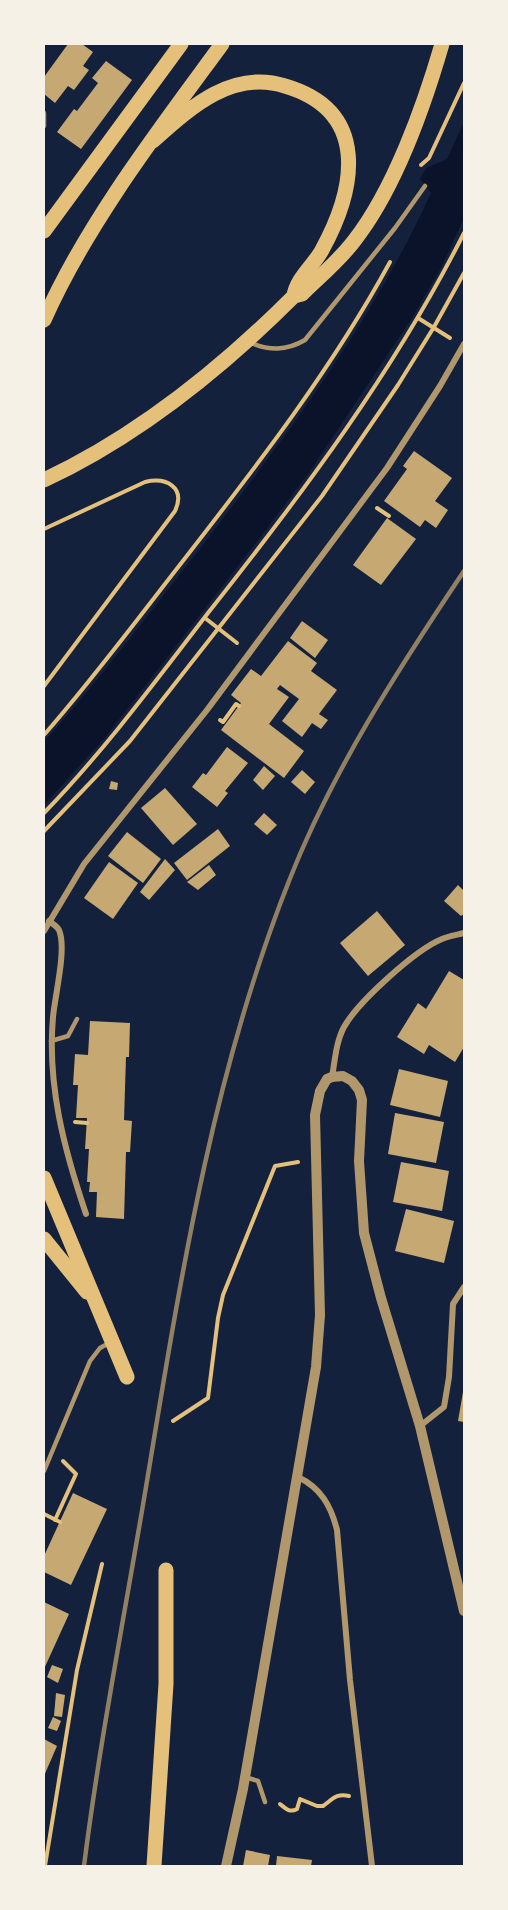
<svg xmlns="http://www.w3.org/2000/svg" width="508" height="1910" viewBox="0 0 508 1910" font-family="Commissioner,sans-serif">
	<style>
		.water { fill: #0b132b }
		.building { fill: #c6a872 }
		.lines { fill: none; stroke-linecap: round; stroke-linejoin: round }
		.path { stroke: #e5c07b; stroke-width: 4 }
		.service { stroke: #b1986c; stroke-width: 4.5 }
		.minor { stroke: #b1986c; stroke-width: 6 }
		.tertiary { stroke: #b1986c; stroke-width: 10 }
		.primary { stroke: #e5c07b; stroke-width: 15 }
		.rail { stroke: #918062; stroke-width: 4.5 }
	</style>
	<rect width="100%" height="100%" fill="#14213d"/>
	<path class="water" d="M464,122V218L441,268L412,318L313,467L265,531L104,739L44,805V742C98,681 148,615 198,551C285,438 371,324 431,193L420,179L426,168L447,159Z"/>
	<g class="building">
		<path d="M68,44H82L93,52L83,66L89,70L74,90L68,86L55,103L44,94V77Z"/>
		<path d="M106,61L132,80L81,149L57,132L74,109L77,111L98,83L92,78Z"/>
		<path d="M414,451L452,478L435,501L448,510L436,528L425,520L420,527L384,501L407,469L403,466Z"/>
		<path d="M387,518L416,539L381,585L353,565Z"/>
		<path d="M302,621L328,640L315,658L290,638Z"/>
		<path d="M288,641L317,663L311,671L337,690L319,714L328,720L321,729L312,723L302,737L282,721L299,699L280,685L277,689L289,697L269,724L304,751L284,778L221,730L241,703L231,695L251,669L261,676Z"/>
		<path d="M227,747L248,763L225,791L228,793L217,807L192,787L203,773L206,775Z"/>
		<path d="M264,766L275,776L263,790L253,780Z"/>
		<path d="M302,770L315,782L305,794L291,782Z"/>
		<path d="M111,781L118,783L117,790L109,789Z"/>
		<path d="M165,788L197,824L173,845L141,808Z"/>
		<path d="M264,813L277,825L267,835L254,824Z"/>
		<path d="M218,829L230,846L187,880L174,863Z"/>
		<path d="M127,832L161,859L143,883L108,856Z"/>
		<path d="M165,859L175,870L149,900L140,892Z"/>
		<path d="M109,862L138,883L113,919L84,898Z"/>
		<path d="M209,865L216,875L198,890L187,882Z"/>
		<path d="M458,885L464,891V914L461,916L444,901Z"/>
		<path d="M377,911L405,945L368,976L340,943Z"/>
		<path d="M449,971L464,980V1047L455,1062L429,1045L424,1054L397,1037L418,1003L426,1009Z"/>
		<path d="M90,1021L130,1023L129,1057H126L124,1120L132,1121L130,1152H126L124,1219L96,1217L97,1192H89L90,1182H87L89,1149H85L87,1118H76L78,1085H73L75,1054L88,1055Z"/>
		<path d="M399,1069L448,1081L440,1117L390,1105Z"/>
		<path d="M395,1113L444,1122L436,1163L388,1154Z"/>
		<path d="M401,1162L449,1171L442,1211L393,1202Z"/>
		<path d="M406,1209L454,1221L444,1263L395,1251Z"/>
		<path d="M463,1392H464V1422L458,1421Z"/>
		<path d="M73,1493L107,1509L71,1585L44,1572V1556Z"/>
		<path d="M44,1602L69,1614L44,1669Z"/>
		<path d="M52,1665L63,1669L58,1683L47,1677Z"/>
		<path d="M56,1693L65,1695L62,1717L54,1716Z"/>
		<path d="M53,1717L61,1721L57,1731L48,1728Z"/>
		<path d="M44,1739L57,1746L44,1776Z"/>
		<path d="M246,1850L270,1855L268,1866H243Z"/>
		<path d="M277,1856L312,1860L311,1866H276Z"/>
	</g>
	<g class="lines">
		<g class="path">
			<path d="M421,165L429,158L464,83"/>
			<path d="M418,318L450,338"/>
			<path d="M377,508L389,516"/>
			<path d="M44,529L145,482C166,477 186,487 175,511L44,686"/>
			<path d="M205,618L237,643"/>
			<path d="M220,720L223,722L236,704L239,706"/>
			<path d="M44,735C94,678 139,617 186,557C259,463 333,367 390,262"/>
			<path d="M44,813C104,751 155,682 208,613C303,493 395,370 464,233"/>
			<path d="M44,831L130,741L322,496L398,385L434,327L464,273"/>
			<path d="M75,1122L87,1123"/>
			<path d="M173,1421L208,1398L218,1318L223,1295L275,1166L298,1162"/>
			<path d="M44,1514L60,1522"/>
			<path d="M55,1520L76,1474L63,1461"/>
			<path d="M280,1804C286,1809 290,1813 297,1809L300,1799L317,1806H323C333,1799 336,1793 349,1796"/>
			<path d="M45,1866L77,1670L102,1564"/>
		</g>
		<g class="service">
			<path d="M44,113V126"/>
			<path d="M249,342C269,351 286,351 305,340L395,228L425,186"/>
			<path d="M51,1041L68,1036L77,1019"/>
			<path d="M44,1471L90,1361L100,1348L111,1342"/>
			<path d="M245,1777L258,1781L265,1802"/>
		</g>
		<g class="minor">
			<path d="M49,921C53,924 57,926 59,930C67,948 55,995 53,1017C47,1085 64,1149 86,1214"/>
			<path d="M44,931L84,864L207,710L387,468L440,386L464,344"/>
			<path d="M332,1077C335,1060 336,1042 344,1027C358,1002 415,950 442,939C449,936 457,935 464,933"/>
			<path d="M420,1426L444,1407L449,1377L453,1304L464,1287"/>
			<path d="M298,1477C321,1488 331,1506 337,1530L350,1680L372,1866"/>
		</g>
		<path class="tertiary" d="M226,1866L243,1789L316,1367L320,1315L315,1115L320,1091L327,1079L332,1077L343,1076L352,1081L359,1090L362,1100L359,1161L364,1233L381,1298L420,1426L464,1611"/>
		<g class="primary">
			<path d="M153,141C190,108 232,69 285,86C370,111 356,188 322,250C314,265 296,279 294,296"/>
			<path d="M44,231L181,44"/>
			<path d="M44,320C87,223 159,130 222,44"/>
			<path d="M44,480C138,436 221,369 294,296L302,294C319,277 339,261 354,241C394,190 424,106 442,44"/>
			<path d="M44,1178L127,1377"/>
			<path d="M44,1239L87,1292"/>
			<path d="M154,1866L166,1684V1570"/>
		</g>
		<path class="rail" d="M84,1866C100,1739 125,1613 146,1487C180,1282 212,1075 289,881C332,771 399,668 464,571"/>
	</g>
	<rect width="508" height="1910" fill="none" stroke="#f6f1e7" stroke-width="90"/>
</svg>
